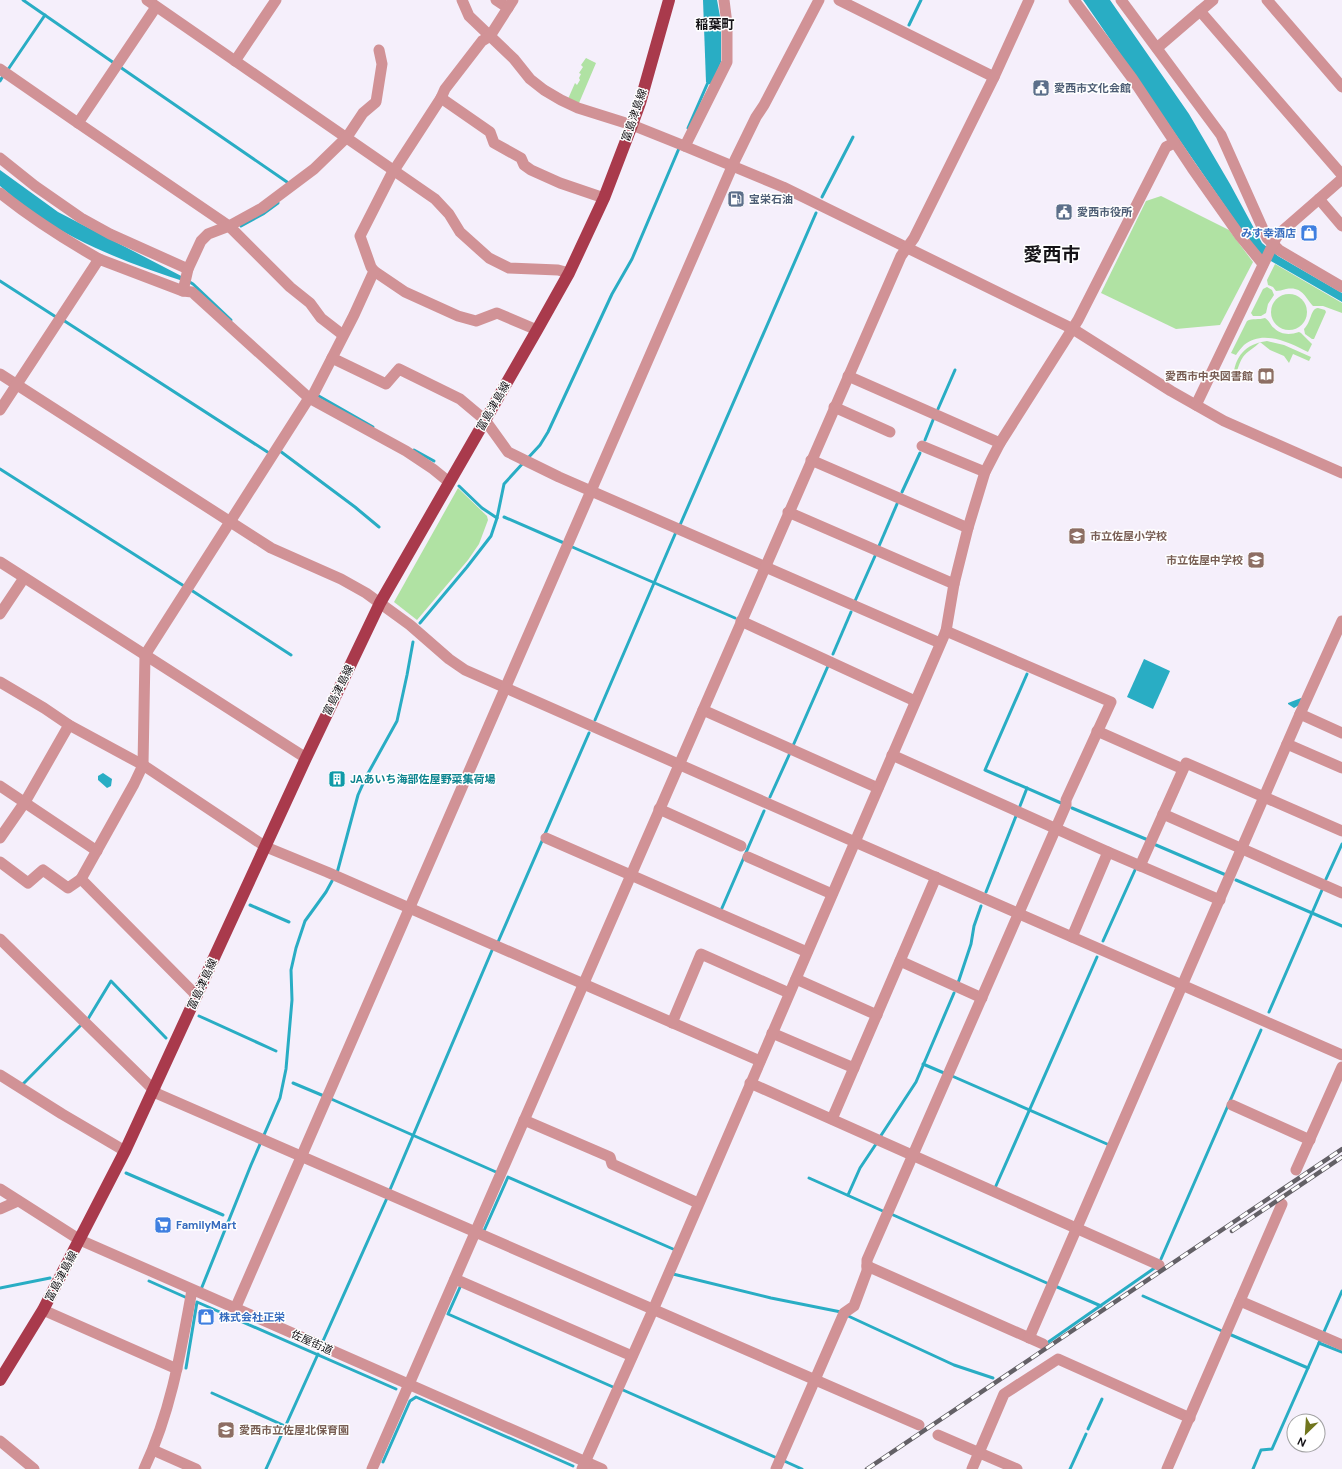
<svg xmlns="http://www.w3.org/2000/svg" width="1342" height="1469" viewBox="0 0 1342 1469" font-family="'DM Sans','Noto Sans JP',sans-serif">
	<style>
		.green { fill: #b0e2a3 }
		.water { fill: #29adc4 }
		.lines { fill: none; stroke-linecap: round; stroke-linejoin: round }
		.stream { stroke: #29adc4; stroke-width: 3 }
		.minor { stroke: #d19296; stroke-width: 11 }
		.major { stroke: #a93a4c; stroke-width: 12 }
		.rail-casing { stroke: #636066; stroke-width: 4.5 }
		.rail { stroke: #fff; stroke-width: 3; stroke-dasharray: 9; stroke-linecap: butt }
		.labels { text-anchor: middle; stroke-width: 3; stroke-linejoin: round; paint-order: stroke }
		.service-label { font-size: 11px; font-weight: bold; fill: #4e5e75; stroke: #fff; text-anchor: start }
		.street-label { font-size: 11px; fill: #151317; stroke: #fff }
		.shop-label { font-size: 11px; font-weight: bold; fill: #366cbe; stroke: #fff; text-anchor: start }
		.education-label { font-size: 11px; font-weight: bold; fill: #785e54; stroke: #fff; text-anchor: end }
		.culture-label { font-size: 11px; font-weight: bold; fill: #0d838f; stroke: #fff; text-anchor: start }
		.quarter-label { font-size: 13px; font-weight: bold; fill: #151317; stroke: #fff }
		.town-label { font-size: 19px; font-weight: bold; fill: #151317; stroke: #fff }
	</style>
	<rect width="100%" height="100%" fill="#f5effb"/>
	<g class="green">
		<path d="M586,58L596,63L579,103L568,99L575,83L577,85L580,80L579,78L581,74L579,73L583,67L581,65Z"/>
		<path d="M1161,196L1229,230L1253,262L1220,325L1176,329L1101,293L1146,201Z"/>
		<path d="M1275,264L1342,303V313L1323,306H1313C1305,297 1302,286 1286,289C1282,290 1279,291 1276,291L1273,287L1268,285L1267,280Z"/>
		<path d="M1267,287L1272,290L1274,295L1268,304L1266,313L1261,316H1253L1251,313L1263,289Z"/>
		<circle cx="1289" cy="312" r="18"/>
		<path d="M1318,308L1325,310L1326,312L1314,339H1312L1305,334L1304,329C1312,321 1310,309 1318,308Z"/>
		<path d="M1265,318C1270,321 1270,325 1274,328C1281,335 1290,335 1299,332L1301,333L1312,344L1308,352C1290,343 1263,329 1244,345C1241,348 1238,352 1236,355L1231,353L1247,321C1252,318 1259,320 1265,318Z"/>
		<path d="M1267,341L1284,345L1311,357L1309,361L1293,354L1289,363L1284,356L1270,350L1260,342C1255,348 1247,351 1243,357C1238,364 1238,372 1233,378C1235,356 1245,344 1267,341Z"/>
		<path d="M458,488L487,516L488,520L479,544L468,560L417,620L394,602Z"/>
	</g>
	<g class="water">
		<path d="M703,0H717L721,22V62L711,85L706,82Z"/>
		<path d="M1083,0H1110L1189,114L1230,184L1262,243L1278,256L1342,293V302L1264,257L1256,251Z"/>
		<path d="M0,170L58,212L189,280V283C135,266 86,247 38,217C24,208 12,196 0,186Z"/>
		<path d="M1144,659L1170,671L1153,709L1127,697Z"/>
		<path d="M1301,698L1302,701L1299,705L1294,708L1288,704V703Z"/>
		<path d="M103,773L112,779L111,786L107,788L98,780V776Z"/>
	</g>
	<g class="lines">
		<g class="stream">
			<path d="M23,0L114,63"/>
			<path d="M909,25L921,0"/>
			<path d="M120,67L287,182"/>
			<path d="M7,71L45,15"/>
			<path d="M0,81L3,76"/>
			<path d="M688,128L709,80"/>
			<path d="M822,197L853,137"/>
			<path d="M241,226L263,214L278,203"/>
			<path d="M0,281L56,317"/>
			<path d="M188,281L193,284L231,320"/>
			<path d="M63,320L269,453"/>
			<path d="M317,395L373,427"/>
			<path d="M938,409L955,370"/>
			<path d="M925,440L933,420"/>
			<path d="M414,450L434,461"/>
			<path d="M280,451L355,507L379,527"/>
			<path d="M528,458L540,445L548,432L612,294L632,259L680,146"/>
			<path d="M0,469L184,586"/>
			<path d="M459,486L482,508L497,518"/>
			<path d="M902,492L920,453"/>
			<path d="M504,517L564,543"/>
			<path d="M680,525L816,213"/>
			<path d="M570,546L735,618"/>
			<path d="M879,546L897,504"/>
			<path d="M191,590L291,655"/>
			<path d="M855,601L875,556"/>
			<path d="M420,623L467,567L491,536L497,518L504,484L524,462"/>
			<path d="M833,654L851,612"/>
			<path d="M1027,674L985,770L1061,803"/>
			<path d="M595,720L676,532"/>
			<path d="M792,748L828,666"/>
			<path d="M770,797L790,753"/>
			<path d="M1020,806L1027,788"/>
			<path d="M1072,808L1148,840"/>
			<path d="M1156,845L1226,875"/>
			<path d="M337,873L358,795L366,777L397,721L407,675L413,642"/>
			<path d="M1326,879L1342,844"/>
			<path d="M1236,880L1342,926"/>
			<path d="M986,892L1016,816"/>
			<path d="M250,905L289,922"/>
			<path d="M722,908L764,811"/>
			<path d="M1103,941L1135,870"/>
			<path d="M498,942L589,733"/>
			<path d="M958,983L971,944L974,926L981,906"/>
			<path d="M1269,1012L1322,890"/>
			<path d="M199,1016L276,1051"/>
			<path d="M88,1019L111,981L166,1038"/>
			<path d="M923,1064L944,1073"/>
			<path d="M952,1076L1107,1144"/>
			<path d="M293,1083L324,1096"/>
			<path d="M23,1084L81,1025"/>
			<path d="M329,1098L496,1172"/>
			<path d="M880,1137L916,1082L954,993"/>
			<path d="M126,1173L223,1215"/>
			<path d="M809,1178L885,1212"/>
			<path d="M995,1188L1097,957"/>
			<path d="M389,1192L493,948"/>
			<path d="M848,1195L860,1168L876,1144"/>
			<path d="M891,1214L1049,1284"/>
			<path d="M483,1233L508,1177L673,1249"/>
			<path d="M1161,1259L1261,1030"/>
			<path d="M673,1274L771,1298L841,1312"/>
			<path d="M149,1281L185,1297"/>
			<path d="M461,1285L448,1314L613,1387"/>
			<path d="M1055,1286L1101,1306"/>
			<path d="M202,1287L251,1165L280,1098L286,1069L292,1000L291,970L296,948L305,921L326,892L332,881"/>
			<path d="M0,1288L50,1278"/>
			<path d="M1143,1296L1222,1331"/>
			<path d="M846,1315L954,1365L993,1378"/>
			<path d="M1229,1334L1308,1368"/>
			<path d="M1323,1334L1342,1291"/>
			<path d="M323,1341L387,1198"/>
			<path d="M1320,1341L1319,1343L1342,1352"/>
			<path d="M1047,1343L1156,1267"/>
			<path d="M186,1368L197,1302L396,1389"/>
			<path d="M623,1390L777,1458"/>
			<path d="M212,1393L285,1426"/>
			<path d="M1088,1429L1102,1399"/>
			<path d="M782,1460L802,1469"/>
			<path d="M383,1462L410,1401L416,1397L573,1466"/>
			<path d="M266,1469L318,1354"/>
			<path d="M1070,1469L1086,1434"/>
			<path d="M1253,1469L1261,1450L1272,1449L1319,1343"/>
		</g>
		<g class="minor">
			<path d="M147,0L435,199L449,214L460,232L489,258L509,268L558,270L569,273"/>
			<path d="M462,0L469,16L514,59L530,79L544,90L561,100L578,108L632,125L677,143L783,187L1073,329L1171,391L1224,421L1342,473"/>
			<path d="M496,0L508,8"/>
			<path d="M839,0L994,77"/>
			<path d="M1074,0L1132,78L1192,168L1240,236L1263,264"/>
			<path d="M1121,0L1221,135L1267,238L1279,250L1342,287"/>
			<path d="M1213,0L1200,11L1342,175"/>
			<path d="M1267,0L1342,87"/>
			<path d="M1157,48L1200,11"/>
			<path d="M235,61L276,0"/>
			<path d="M0,69L78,123L156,7"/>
			<path d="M441,98L490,132L494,143L521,158L524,165L531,170L560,183L604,198"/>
			<path d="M78,123L229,226L290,287L310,303L321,318L343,335"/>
			<path d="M685,146L727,62V24L724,0"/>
			<path d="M0,158L35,186L81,218L110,234L188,269"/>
			<path d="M0,193C31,218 64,239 99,259"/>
			<path d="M1319,199L1342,226"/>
			<path d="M374,271L405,292L458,316L476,321L497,313L537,330"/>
			<path d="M183,291L192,292L309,398L406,451L433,469L449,482"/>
			<path d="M332,358L386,384L399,369L460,399L485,420L508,452L559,477L940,643"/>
			<path d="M0,374L271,548L341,579L366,593L410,625L449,659L465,670L855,842L1342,1055"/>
			<path d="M848,376L1000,443"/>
			<path d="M1196,405L1276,238L1280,233L1342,179"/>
			<path d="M834,407L890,432"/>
			<path d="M0,410L99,259L183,291L188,269L201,241L208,234L229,226L262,208L314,169L347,137L363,113L376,102L382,64L379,50"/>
			<path d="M922,446L985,472"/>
			<path d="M811,460L968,528"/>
			<path d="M788,512L954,584"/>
			<path d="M0,562L306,758"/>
			<path d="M0,614L24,578"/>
			<path d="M741,621L915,701"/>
			<path d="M0,682L44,708L69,725L143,765L266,847L327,872L760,1061"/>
			<path d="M703,710L878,788"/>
			<path d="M1300,714L1342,733"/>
			<path d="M1097,731L1183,769"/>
			<path d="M1287,744L1342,768"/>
			<path d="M892,755L1108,852L1220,900"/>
			<path d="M0,786L97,851"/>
			<path d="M659,809L741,846"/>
			<path d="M1163,814L1342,893"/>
			<path d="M0,838L25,802L69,725"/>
			<path d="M546,838L807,952"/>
			<path d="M748,857L832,894"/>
			<path d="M0,862L28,883L43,870L68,888L81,879"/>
			<path d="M1140,866L1186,763L1342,831"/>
			<path d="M1072,937L1108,852"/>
			<path d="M0,939L158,1094L919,1425"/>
			<path d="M900,961L982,998"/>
			<path d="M796,979L877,1015"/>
			<path d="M197,996L81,879L134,784L143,765L145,655L309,398L313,395L354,315L374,271L371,267L360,236L391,175L441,98L445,89L482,41L490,36L513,0"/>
			<path d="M672,1023L701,954L789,993"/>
			<path d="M772,1033L854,1068"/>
			<path d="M0,1075L62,1114L125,1151"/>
			<path d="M750,1083L1159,1265"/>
			<path d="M1232,1105L1310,1140"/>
			<path d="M832,1119L936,877"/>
			<path d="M524,1120L610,1157L612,1164L698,1203"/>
			<path d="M1296,1170L1342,1067"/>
			<path d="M0,1189L80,1240L602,1469"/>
			<path d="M0,1209L18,1201"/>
			<path d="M867,1266L1043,1344"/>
			<path d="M455,1279L632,1356"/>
			<path d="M1240,1301L1342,1345"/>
			<path d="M235,1309L735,160L756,117L764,105L819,0"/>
			<path d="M43,1310L177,1369"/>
			<path d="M1029,1338L1300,714L1342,621"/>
			<path d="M938,1435L1017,1469"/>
			<path d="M0,1441L34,1469"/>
			<path d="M153,1450L196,1469"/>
			<path d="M144,1469C171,1412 181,1351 192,1290"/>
			<path d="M372,1469L901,256L914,238L994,77L1029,0"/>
			<path d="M582,1469L653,1310L946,631L954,584L968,528L985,472L1000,443L1078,320L1166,147L1174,143"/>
			<path d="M776,1469L844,1313L854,1306L867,1271V1260L1066,805V800L1111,702L946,631"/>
			<path d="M972,1469L1004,1394L1058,1359L1190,1418"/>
			<path d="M1167,1469L1282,1204"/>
		</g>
		<path class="major" d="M0,1380L43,1310L125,1151L306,758L380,603L537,330L569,273L604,198L632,125L640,103L669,0"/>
		<g class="rail-casing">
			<g id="rail">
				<path d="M1232,1231L1342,1157"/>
				<path d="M867,1469L1342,1149"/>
			</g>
		</g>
		<use href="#rail" class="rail"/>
	</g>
	<defs>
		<g id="civic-square" transform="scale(0.9)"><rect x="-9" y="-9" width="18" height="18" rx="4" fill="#5c6f8a" stroke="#fff"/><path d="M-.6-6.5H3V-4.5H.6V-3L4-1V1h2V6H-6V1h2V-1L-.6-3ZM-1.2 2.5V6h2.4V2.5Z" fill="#fff"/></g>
		<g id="fuel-square" transform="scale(0.9)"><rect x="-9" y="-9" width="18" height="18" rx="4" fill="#5c6f8a" stroke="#fff"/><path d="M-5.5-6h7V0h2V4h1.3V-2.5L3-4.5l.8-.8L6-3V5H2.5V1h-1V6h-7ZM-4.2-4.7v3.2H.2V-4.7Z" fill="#fff"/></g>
		<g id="shop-square" transform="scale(0.9)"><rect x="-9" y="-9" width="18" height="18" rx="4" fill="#3f7fe0" stroke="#fff"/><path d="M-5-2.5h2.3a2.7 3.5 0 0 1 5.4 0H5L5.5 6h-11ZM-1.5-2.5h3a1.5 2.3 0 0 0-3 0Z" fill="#fff"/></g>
		<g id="library-square" transform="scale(0.9)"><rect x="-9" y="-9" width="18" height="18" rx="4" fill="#8d6e63" stroke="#fff"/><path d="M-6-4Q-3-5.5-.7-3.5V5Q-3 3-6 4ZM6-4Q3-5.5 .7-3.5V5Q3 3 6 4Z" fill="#fff"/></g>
		<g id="school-square" transform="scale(0.9)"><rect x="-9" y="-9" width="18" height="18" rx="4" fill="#8d6e63" stroke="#fff"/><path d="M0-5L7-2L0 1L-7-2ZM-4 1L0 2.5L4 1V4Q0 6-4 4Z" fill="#fff"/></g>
		<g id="building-square" transform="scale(0.9)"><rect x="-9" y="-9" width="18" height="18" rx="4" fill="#0f9aa8" stroke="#fff"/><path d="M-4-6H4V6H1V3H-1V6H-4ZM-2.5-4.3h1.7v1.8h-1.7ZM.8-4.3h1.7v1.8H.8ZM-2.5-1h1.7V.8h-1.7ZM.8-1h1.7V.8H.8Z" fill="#fff"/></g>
		<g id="supermarket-square" transform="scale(0.9)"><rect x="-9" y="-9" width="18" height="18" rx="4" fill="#3f7fe0" stroke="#fff"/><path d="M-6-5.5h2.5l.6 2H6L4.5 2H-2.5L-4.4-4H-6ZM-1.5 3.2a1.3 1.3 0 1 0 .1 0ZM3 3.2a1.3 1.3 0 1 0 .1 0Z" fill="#fff"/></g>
	</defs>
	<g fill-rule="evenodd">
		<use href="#civic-square" x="1041" y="88"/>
		<use href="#fuel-square" x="736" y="199"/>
		<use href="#civic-square" x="1064" y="212"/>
		<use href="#shop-square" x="1309" y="233"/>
		<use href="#library-square" x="1266" y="376"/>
		<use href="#school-square" x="1077" y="536"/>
		<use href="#school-square" x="1256" y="560"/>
		<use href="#building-square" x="337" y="779"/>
		<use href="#supermarket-square" x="163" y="1225"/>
		<use href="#shop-square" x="206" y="1317"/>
		<use href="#school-square" x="226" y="1430"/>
	</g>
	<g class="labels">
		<g class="service-label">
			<text x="1054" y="92">愛西市文化会館</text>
			<text x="749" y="203">宝栄石油</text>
			<text x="1077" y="216">愛西市役所</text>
		</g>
		<g class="street-label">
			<text transform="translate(634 115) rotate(-71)" y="4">富島津島線</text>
			<text transform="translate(493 406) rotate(-60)" y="4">富島津島線</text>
			<text transform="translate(338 690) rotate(-64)" y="4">富島津島線</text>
			<text transform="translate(202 984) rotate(-65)" y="4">富島津島線</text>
			<text transform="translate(61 1276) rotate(-62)" y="4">富島津島線</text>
			<text transform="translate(312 1342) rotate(24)" y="4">佐屋街道</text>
		</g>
		<g class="shop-label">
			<text x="1296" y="237" text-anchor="end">みす幸酒店</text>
			<text x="176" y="1229">FamilyMart</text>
			<text x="219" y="1321">株式会社正栄</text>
		</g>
		<g class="education-label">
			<text x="1253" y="380">愛西市中央図書館</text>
			<text x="1090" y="540" text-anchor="start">市立佐屋小学校</text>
			<text x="1243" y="564">市立佐屋中学校</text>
			<text x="239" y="1434" text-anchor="start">愛西市立佐屋北保育園</text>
		</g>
		<g class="culture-label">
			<text x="350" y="783">JAあいち海部佐屋野菜集荷場</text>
		</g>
		<g class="quarter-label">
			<text x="715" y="29">稲葉町</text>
		</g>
		<g class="town-label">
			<text x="1052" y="261">愛西市</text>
		</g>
	</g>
	<g transform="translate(1306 1433) rotate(205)"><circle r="19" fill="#ffffff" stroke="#a1a1a2"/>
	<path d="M0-3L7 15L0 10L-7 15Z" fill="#71761e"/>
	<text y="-6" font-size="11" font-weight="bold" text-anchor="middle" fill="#151317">N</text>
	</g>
</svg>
